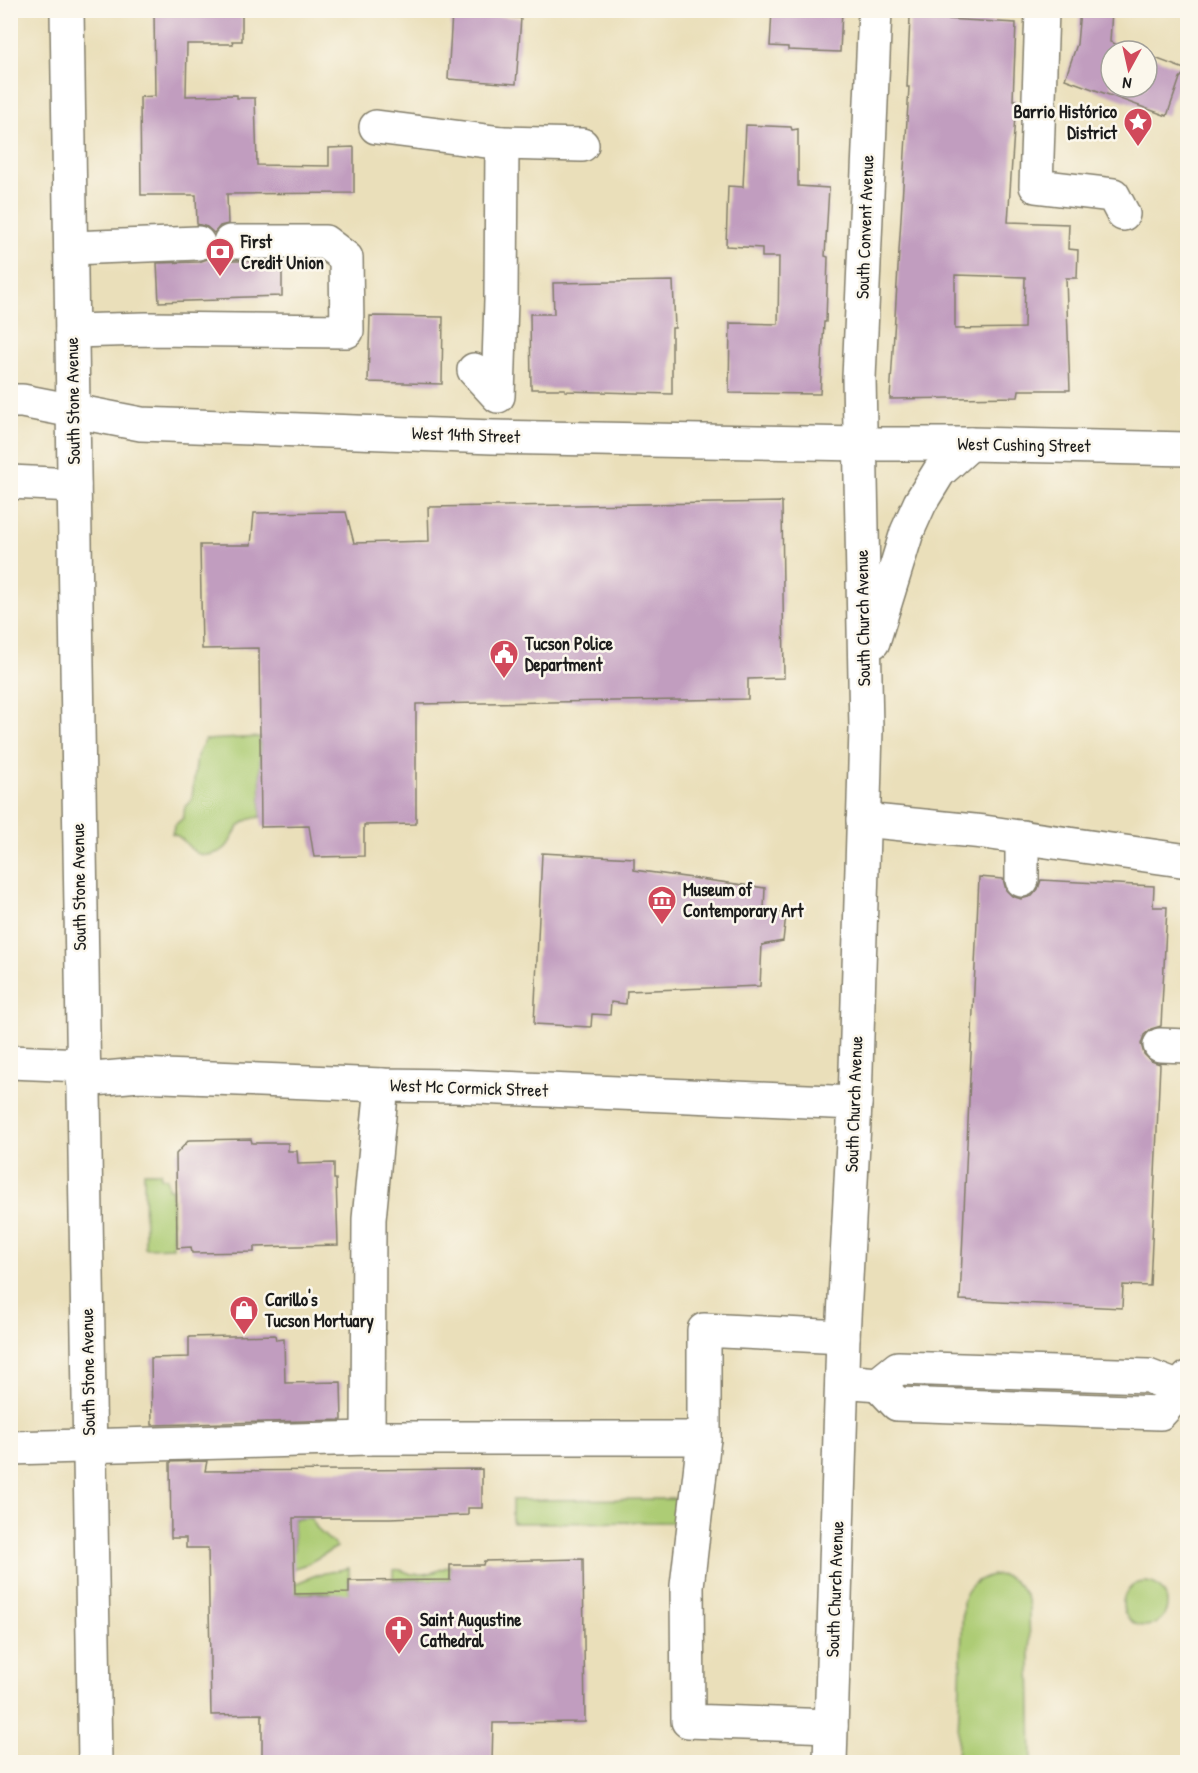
<svg xmlns="http://www.w3.org/2000/svg" width="1198" height="1773" viewBox="0 0 1198 1773" font-family="'Patrick Hand',sans-serif">
	<style>
		.green { fill: #adcc74; stroke: #647448; stroke-width: 1.5 }
		.building { fill: #c19dbf; fill-rule: evenodd }
		.lines { fill: none; stroke-linecap: round; stroke-linejoin: round }
		.minor-casing { stroke: #837e6b; stroke-width: 36 }
		.minor { stroke: #fff; stroke-width: 33 }
		.labels { text-anchor: middle; stroke-width: 5; stroke-linejoin: round; paint-order: stroke }
		.poi-label { font-size: 18px; font-weight: bold; fill: #1c1c1c; stroke: #fbf7ec; text-anchor: start }
		.street-label { font-size: 18px; fill: #1c1c1c; stroke: #fbf7ec }
	</style>
	<rect width="100%" height="100%" fill="#fbf7ec"/>
	<filter id="ink" filterUnits="userSpaceOnUse"><feTurbulence type="fractalNoise" baseFrequency=".0167" numOctaves="2"/><feDisplacementMap in="SourceGraphic" scale="12" xChannelSelector="R" yChannelSelector="G"/><feConvolveMatrix kernelMatrix="1 2 1 2 8 2 1 2 1" color-interpolation-filters="sRGB"/></filter>
	<filter id="wash" filterUnits="userSpaceOnUse"><feTurbulence type="fractalNoise" baseFrequency=".008" numOctaves="4" result="noise"/><feDisplacementMap in="SourceGraphic" scale="24" xChannelSelector="R" yChannelSelector="G"/><feGaussianBlur stdDeviation="1.35" result="paint"/><feColorMatrix in="noise" values="0 0 0 0 0 0 0 0 0 0 0 0 0 0 0 0 0 1.4 0 .05"/><feComposite in="paint" operator="in"/></filter>
	<g filter="url(#wash)">
		<rect width="100%" height="100%" fill="#eadfba"/>
		<g class="green">
			<path d="M260,737L261,817C227,820 239,846 216,853C189,862 189,837 172,834L175,825L183,818L185,807L190,802L192,797L197,756L205,740Z"/>
			<path d="M144,1172H160L161,1177L167,1179L168,1189H172L173,1247L145,1248Z"/>
			<path d="M678,1499V1522L512,1523V1500Z"/>
			<path d="M311,1518L318,1530L337,1547L307,1564L285,1571L294,1551L293,1519Z"/>
			<path d="M450,1565V1580H393V1570C400,1568 405,1572 412,1574C426,1576 438,1572 450,1565Z"/>
			<path d="M349,1568V1607L330,1593L270,1594L316,1575Z"/>
			<path d="M992,1575C1013,1574 1024,1587 1029,1606L1032,1762H957L963,1602C967,1586 977,1579 992,1575Z"/>
			<circle cx="1145" cy="1604" r="22"/>
		</g>
		<g id="blocks">
			<g class="building">
				<path d="M154,10H242V41H232L233,44H187L186,96L237,95V98H255L257,165L329,166V148L354,147V193L227,194L228,224L220,226L214,233L207,227L197,224L196,195H141L140,97L155,96Z"/>
				<path d="M772,10H842L840,52L788,50V47L770,46Z"/>
				<path d="M1080,10H1112L1110,42L1135,51H1111V87H1147V55L1187,70L1180,78L1167,116L1065,79L1077,44Z"/>
				<path d="M452,13L521,18L516,84L448,79Z"/>
				<path d="M910,17L1016,23L1013,100H1016L1008,222L1069,224L1068,249L1078,250L1077,278H1066L1070,390H1019L1018,397L890,399L909,87H907ZM955,275L1025,277L1024,328L955,329Z"/>
				<path d="M746,125L791,127L792,130L798,129V186L829,188L825,256L828,257L826,322H824L820,394L729,393L730,323L778,324L779,257H762V248L726,246L728,186L743,187Z"/>
				<path d="M214,252L221,258L230,261H282V296L217,298L218,300L159,302L157,263L199,262L207,259Z"/>
				<path d="M673,281L675,328H672V394L565,391V389H531L530,314H554L553,283Z"/>
				<path d="M370,316L443,317L442,384L368,382Z"/>
				<path d="M782,502L784,678L748,679V699L416,704V824L364,825V856L314,857L309,826L261,827L259,648L202,649L200,545H251L254,513L346,512L354,543L429,541L428,507Z"/>
				<path d="M542,853L634,858V870L765,888L764,909L786,914L783,941L762,945L760,986L627,991L626,1004L611,1002L610,1015L592,1014L591,1027L534,1024Z"/>
				<path d="M979,877L1003,879L1006,890L1012,896L1021,899L1032,896L1038,889L1041,880L1154,886L1153,907H1167L1161,1026L1151,1029L1144,1035L1141,1044L1144,1054L1151,1061L1160,1064L1150,1286L1123,1285L1122,1308L960,1300Z"/>
				<path d="M251,1139L252,1143H288V1151H297L298,1164L334,1163V1179H336L338,1245L254,1247V1252L192,1253L191,1247L177,1248L176,1154L189,1140Z"/>
				<path d="M275,1335L276,1340L284,1339L285,1383L341,1382L342,1420L152,1425L151,1358L189,1357V1337Z"/>
				<path d="M207,1461L205,1471L482,1469V1508H468V1515L390,1518H293L295,1594L349,1593V1581L450,1580V1565H483L484,1561L583,1559L585,1722L493,1723L492,1762H262V1714L211,1715L208,1548H186V1538H171L170,1462Z"/>
			</g>
		</g>
	</g>
	<g filter="url(#ink)">
		<use href="#blocks" fill-opacity="0" stroke="#837e6b" stroke-width="1.5"/>
		<g class="lines">
			<g class="minor-casing">
				<g id="minor">
					<path d="M67,10C77,594 82,1179 95,1762"/>
					<path d="M1042,10L1036,186L1113,195L1123,214"/>
					<path d="M376,127L502,143L501,300L498,396L474,370"/>
					<path d="M502,143L582,145"/>
					<path d="M71,248L198,243"/>
					<path d="M72,331L146,329L347,331L346,258L325,242H230"/>
					<path d="M10,401H22L141,424L493,437L860,444H970L1188,449"/>
					<path d="M10,482L74,485"/>
					<path d="M873,642L907,532L920,503L939,472L970,444"/>
					<path d="M863,820L984,832L1188,861"/>
					<path d="M1022,837V880"/>
					<path d="M1160,1045L1188,1046"/>
					<path d="M10,1062L83,1065"/>
					<path d="M83,1080L139,1075L382,1085L454,1086L855,1103"/>
					<path d="M842,1381L878,1384L898,1368L1148,1376L1182,1389"/>
					<path d="M878,1384L897,1404L1160,1413L1182,1389L1188,1378"/>
					<path d="M368,1438L369,1219L382,1085"/>
					<path d="M704,1438L687,1586L688,1721L831,1726"/>
					<path d="M10,1448L368,1438H704V1330L843,1337"/>
					<path d="M830,1762L843,1337L855,1103L864,800L866,729L859,378L875,10"/>
				</g>
			</g>
			<use href="#minor" class="minor"/>
		</g>
	</g>
	<defs>
		<g id="sight-pin" transform="scale(1.5)"><path d="M0 17L-7.5 6A9.5 9.5 0 1 1 7.5 6Z" fill="#d1495b" stroke="#fbf7ec"/><path d="M0-6L1.8-2.2L6-1.7L2.9 1.2L3.7 5.4L0 3.3L-3.7 5.4L-2.9 1.2L-6-1.7L-1.8-2.2Z" fill="#fff"/></g>
		<g id="bank-pin" transform="scale(1.5)"><path d="M0 17L-7.5 6A9.5 9.5 0 1 1 7.5 6Z" fill="#d1495b" stroke="#fbf7ec"/><path d="M-6-4H6V4H-6ZM0-2.3a2.3 2.3 0 1 0 0 4.6a2.3 2.3 0 1 0 0-4.6Z" fill="#fff"/></g>
		<g id="civic-pin" transform="scale(1.5)"><path d="M0 17L-7.5 6A9.5 9.5 0 1 1 7.5 6Z" fill="#d1495b" stroke="#fbf7ec"/><path d="M-.6-6.5H3V-4.5H.6V-3L4-1V1h2V6H-6V1h2V-1L-.6-3ZM-1.2 2.5V6h2.4V2.5Z" fill="#fff"/></g>
		<g id="museum-pin" transform="scale(1.5)"><path d="M0 17L-7.5 6A9.5 9.5 0 1 1 7.5 6Z" fill="#d1495b" stroke="#fbf7ec"/><path d="M0-6L6-3V-2H-6V-3ZM-5-1h2V3h-2ZM-1-1h2V3h-2ZM3-1h2V3H3ZM-6 4H6V6H-6Z" fill="#fff"/></g>
		<g id="shop-pin" transform="scale(1.5)"><path d="M0 17L-7.5 6A9.5 9.5 0 1 1 7.5 6Z" fill="#d1495b" stroke="#fbf7ec"/><path d="M-5-2.5h2.3a2.7 3.5 0 0 1 5.4 0H5L5.5 6h-11ZM-1.5-2.5h3a1.5 2.3 0 0 0-3 0Z" fill="#fff"/></g>
		<g id="church-pin" transform="scale(1.5)"><path d="M0 17L-7.5 6A9.5 9.5 0 1 1 7.5 6Z" fill="#d1495b" stroke="#fbf7ec"/><path d="M-1.2-6h2.4v3.5h3.3v2.4h-3.3V6h-2.4V-.1h-3.3v-2.4h3.3Z" fill="#fff"/></g>
	</defs>
	<g fill-rule="evenodd">
		<use href="#sight-pin" x="1138" y="122"/>
		<use href="#bank-pin" x="220" y="252"/>
		<use href="#civic-pin" x="504" y="654"/>
		<use href="#museum-pin" x="662" y="900"/>
		<use href="#shop-pin" x="244" y="1310"/>
		<use href="#church-pin" x="399" y="1630"/>
	</g>
	<g class="labels">
		<g class="poi-label">
			<text x="1117" y="118" text-anchor="end">Barrio Histórico<tspan x="1117" dy="21">District</tspan></text>
			<text x="241" y="248">First<tspan x="241" dy="21">Credit Union</tspan></text>
			<text x="525" y="650">Tucson Police<tspan x="525" dy="21">Department</tspan></text>
			<text x="683" y="896">Museum of<tspan x="683" dy="21">Contemporary Art</tspan></text>
			<text x="265" y="1306">Carillo's<tspan x="265" dy="21">Tucson Mortuary</tspan></text>
			<text x="420" y="1626">Saint Augustine<tspan x="420" dy="21">Cathedral</tspan></text>
		</g>
		<g class="street-label">
			<text transform="translate(865 227) rotate(-88)" y="6">South Convent Avenue</text>
			<text transform="translate(73 401) rotate(-91)" y="6">South Stone Avenue</text>
			<text transform="translate(466 435) rotate(2)" y="6">West 14th Street</text>
			<text transform="translate(1024 445) rotate(1)" y="6">West Cushing Street</text>
			<text transform="translate(863 618) rotate(-91)" y="6">South Church Avenue</text>
			<text transform="translate(79 887) rotate(-91)" y="6">South Stone Avenue</text>
			<text transform="translate(469 1088) rotate(2)" y="6">West Mc Cormick Street</text>
			<text transform="translate(854 1104) rotate(-88)" y="6">South Church Avenue</text>
			<text transform="translate(88 1372) rotate(-91)" y="6">South Stone Avenue</text>
			<text transform="translate(835 1589) rotate(-88)" y="6">South Church Avenue</text>
		</g>
	</g>
	<rect width="1198" height="1773" fill="none" stroke="#fbf7ec" stroke-width="36"/>
	<g transform="translate(1129 69) rotate(188)"><circle r="28" fill="#fbf7ec" stroke="#a29f99" stroke-width="1.5"/>
	<path d="M0-4.5L10 22L0 15L-10 22Z" fill="#d1495b"/>
	<text y="-9" font-size="16" font-weight="bold" text-anchor="middle" fill="#1c1c1c">N</text>
	</g>
</svg>
